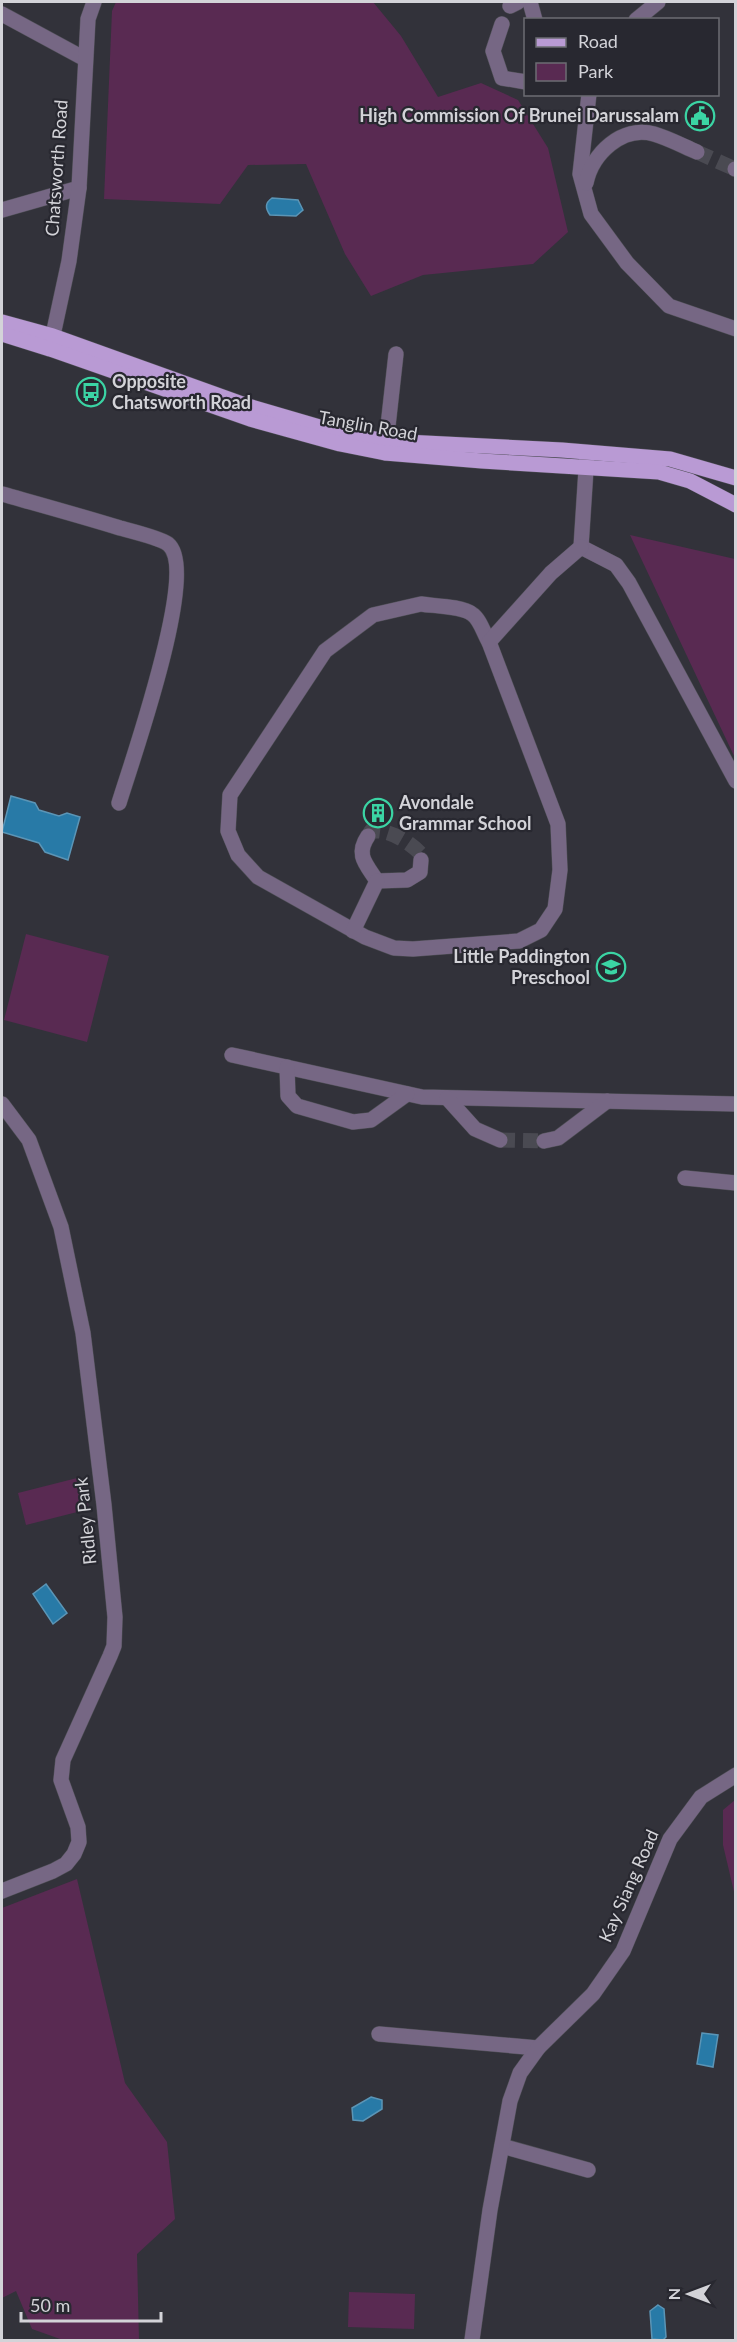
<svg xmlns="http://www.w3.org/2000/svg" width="737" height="2342" viewBox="0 0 737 2342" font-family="Lato,sans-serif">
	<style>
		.green { fill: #592a52 }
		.water { fill: #287aa7; stroke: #5b95b6; stroke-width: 1.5 }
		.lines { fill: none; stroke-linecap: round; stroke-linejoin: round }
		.minor-tunnel { stroke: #4a4a52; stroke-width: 15; stroke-dasharray: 15 8; stroke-linecap: butt }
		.minor-casing { stroke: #4f4f56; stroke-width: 16 }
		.major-casing { stroke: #4f4f56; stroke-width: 16 }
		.minor { stroke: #766784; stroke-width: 15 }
		.major { stroke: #b99ad4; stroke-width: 15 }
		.labels { text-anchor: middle; stroke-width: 4.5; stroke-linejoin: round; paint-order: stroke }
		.poi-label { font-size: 18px; font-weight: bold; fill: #d3d3d8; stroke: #282830; text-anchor: end }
		.street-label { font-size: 18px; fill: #d3d3d8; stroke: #282830 }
	</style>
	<rect width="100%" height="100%" fill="#32323a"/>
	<g class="green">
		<path d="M116,2H373L401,36L438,97L481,83L518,100L548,148L568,232L533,264L423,275L371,296L345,254L306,164L248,165L220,204L104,199L112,11Z"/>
		<path d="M630,535L735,559V758Z"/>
		<path d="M26,934L109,956L87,1042L4,1020Z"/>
		<path d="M81,1477L89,1509L26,1525L18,1493Z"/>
		<path d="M735,1800V1896L723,1845V1810Z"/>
		<path d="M77,1879L125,2083L167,2142L175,2219L137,2254L139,2340H63L32,2329L16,2291L2,2298V1908Z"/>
		<path d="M349,2292L415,2294L414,2329L348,2327Z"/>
	</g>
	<g class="water">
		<path d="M272,198L298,200L303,210L296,216L270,215C265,208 265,203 272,198Z"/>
		<path d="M11,796L35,803L39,810L59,816L67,813L80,817L68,860L45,852L39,843L2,832Z"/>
		<path d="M46,1584L67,1613L53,1624L33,1594Z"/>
		<path d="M702,2033L718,2035L713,2067L697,2064Z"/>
		<path d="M371,2097L382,2100V2109L363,2121L353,2120L352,2108Z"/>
		<path d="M658,2305L664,2309L666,2337L663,2340L652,2339L650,2311Z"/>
	</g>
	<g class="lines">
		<g class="minor-tunnel">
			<path d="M697,152L735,169"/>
			<path d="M368,836L371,831C389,829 410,842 422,855L421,860"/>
			<path d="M500,1140L544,1141"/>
		</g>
		<g class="minor-casing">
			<g id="minor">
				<path d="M530,2L535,20"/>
				<path d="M510,6L518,2"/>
				<path d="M2,14L85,59"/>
				<path d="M636,20L658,2"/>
				<path d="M502,24L493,51L502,78L526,82"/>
				<path d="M589,94L580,174L591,214L627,263L669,306L736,329"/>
				<path d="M735,169H736"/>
				<path d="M586,183C592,154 622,125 654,134C668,138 683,146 697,152"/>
				<path d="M2,210L79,188"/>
				<path d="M50,349L69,261L79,188L88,19L94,2"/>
				<path d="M385,453L396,354"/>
				<path d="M2,494C41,505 81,516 120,528C131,531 160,538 168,544C200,570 131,763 119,803"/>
				<path d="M581,547L616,565L629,583L736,781"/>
				<path d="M581,547L587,454"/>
				<path d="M421,604C433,606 462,606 472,614C480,619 484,634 489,642L558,824L560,870L555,909L541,930L519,941L413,949L394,948L365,937L258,877L238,855L228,831L230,795L325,651L373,615Z"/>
				<path d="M489,642L551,573L581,547"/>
				<path d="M368,836C355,855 366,864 377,881"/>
				<path d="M377,881L407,880L420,872L421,860"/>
				<path d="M353,931L377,881"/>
				<path d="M232,1055L422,1097L736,1104"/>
				<path d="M287,1067L288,1096L297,1106L353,1122L371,1120L407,1094"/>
				<path d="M447,1098L475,1129L500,1140"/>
				<path d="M2,1104L29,1140L61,1227L83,1333L104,1505L115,1617L114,1646L110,1656L63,1760L61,1780L78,1827L79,1842L74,1854L66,1864L53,1871L2,1891"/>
				<path d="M544,1141L558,1138L607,1101"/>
				<path d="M685,1178L736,1183"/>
				<path d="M379,2034L538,2048"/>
				<path d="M502,2146L588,2170"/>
				<path d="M472,2340L490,2210L510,2101L520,2073L538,2048L593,1994L623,1951L670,1839L701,1797L736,1775"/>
			</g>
		</g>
		<g class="major-casing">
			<g id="major">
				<path d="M2,322L53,336L248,406L340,433L386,441L562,450L670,459L736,478"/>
				<path d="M2,334L50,349L250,419L340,444L385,453L482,461L659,472L690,481L736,505"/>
			</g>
		</g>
		<use href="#minor" class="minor"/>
		<use href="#major" class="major"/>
	</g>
	<defs>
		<g id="civic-ring" transform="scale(1.5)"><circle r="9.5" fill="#282830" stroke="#3bd4a4" stroke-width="1.5"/><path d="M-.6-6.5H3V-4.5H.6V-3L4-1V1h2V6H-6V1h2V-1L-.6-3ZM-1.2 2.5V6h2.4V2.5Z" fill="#3bd4a4"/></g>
		<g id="bus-ring" transform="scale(1.5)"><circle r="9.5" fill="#282830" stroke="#3bd4a4" stroke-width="1.5"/><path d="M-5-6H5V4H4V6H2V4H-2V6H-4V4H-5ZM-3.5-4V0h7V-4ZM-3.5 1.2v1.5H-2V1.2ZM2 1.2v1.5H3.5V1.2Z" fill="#3bd4a4"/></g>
		<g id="building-ring" transform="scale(1.5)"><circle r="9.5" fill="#282830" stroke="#3bd4a4" stroke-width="1.5"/><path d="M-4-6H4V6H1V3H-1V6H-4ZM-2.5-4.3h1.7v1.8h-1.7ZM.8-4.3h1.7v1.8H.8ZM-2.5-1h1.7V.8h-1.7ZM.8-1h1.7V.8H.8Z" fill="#3bd4a4"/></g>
		<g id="school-ring" transform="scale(1.5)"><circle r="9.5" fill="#282830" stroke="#3bd4a4" stroke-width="1.5"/><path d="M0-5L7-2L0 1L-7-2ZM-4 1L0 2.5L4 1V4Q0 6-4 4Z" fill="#3bd4a4"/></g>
	</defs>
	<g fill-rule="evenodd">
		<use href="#civic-ring" x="700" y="116"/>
		<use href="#bus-ring" x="91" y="392"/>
		<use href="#building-ring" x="378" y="813"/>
		<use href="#school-ring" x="611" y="967"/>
	</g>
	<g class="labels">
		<g class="poi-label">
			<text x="679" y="122">High Commission Of Brunei Darussalam</text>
			<text x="112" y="388" text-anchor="start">Opposite<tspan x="112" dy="21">Chatsworth Road</tspan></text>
			<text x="399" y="809" text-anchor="start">Avondale<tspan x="399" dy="21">Grammar School</tspan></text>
			<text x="590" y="963">Little Paddington<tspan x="590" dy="21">Preschool</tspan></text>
		</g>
		<g class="street-label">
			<text transform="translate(57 168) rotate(-86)" y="6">Chatsworth Road</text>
			<text transform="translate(368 426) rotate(10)" y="6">Tanglin Road</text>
			<text transform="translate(86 1521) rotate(-96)" y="6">Ridley Park</text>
			<text transform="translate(629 1886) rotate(-66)" y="6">Kay Siang Road</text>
		</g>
	</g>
	<rect width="737" height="2342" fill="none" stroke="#d3d3d8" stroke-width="6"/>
	<rect x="524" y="18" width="195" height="78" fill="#282830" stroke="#6c6c73" stroke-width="1.5"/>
	<rect x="536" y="38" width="30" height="9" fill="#b99ad4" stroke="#6c6c73" stroke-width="1.5"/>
	<text x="578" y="48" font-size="18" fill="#d3d3d8">Road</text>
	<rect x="536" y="63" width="30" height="18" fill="#592a52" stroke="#6c6c73" stroke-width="1.5"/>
	<text x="578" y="78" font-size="18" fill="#d3d3d8">Park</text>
	<g transform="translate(689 2294) rotate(270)" stroke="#282830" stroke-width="4.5" paint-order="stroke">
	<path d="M0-4.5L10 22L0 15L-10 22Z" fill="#d3d3d8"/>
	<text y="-9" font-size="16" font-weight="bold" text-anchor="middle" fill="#d3d3d8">N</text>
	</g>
	<path d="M21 2312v9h140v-9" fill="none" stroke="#d3d3d8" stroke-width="3"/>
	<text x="30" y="2312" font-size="18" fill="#d3d3d8" stroke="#282830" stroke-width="4.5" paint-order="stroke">50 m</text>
</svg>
